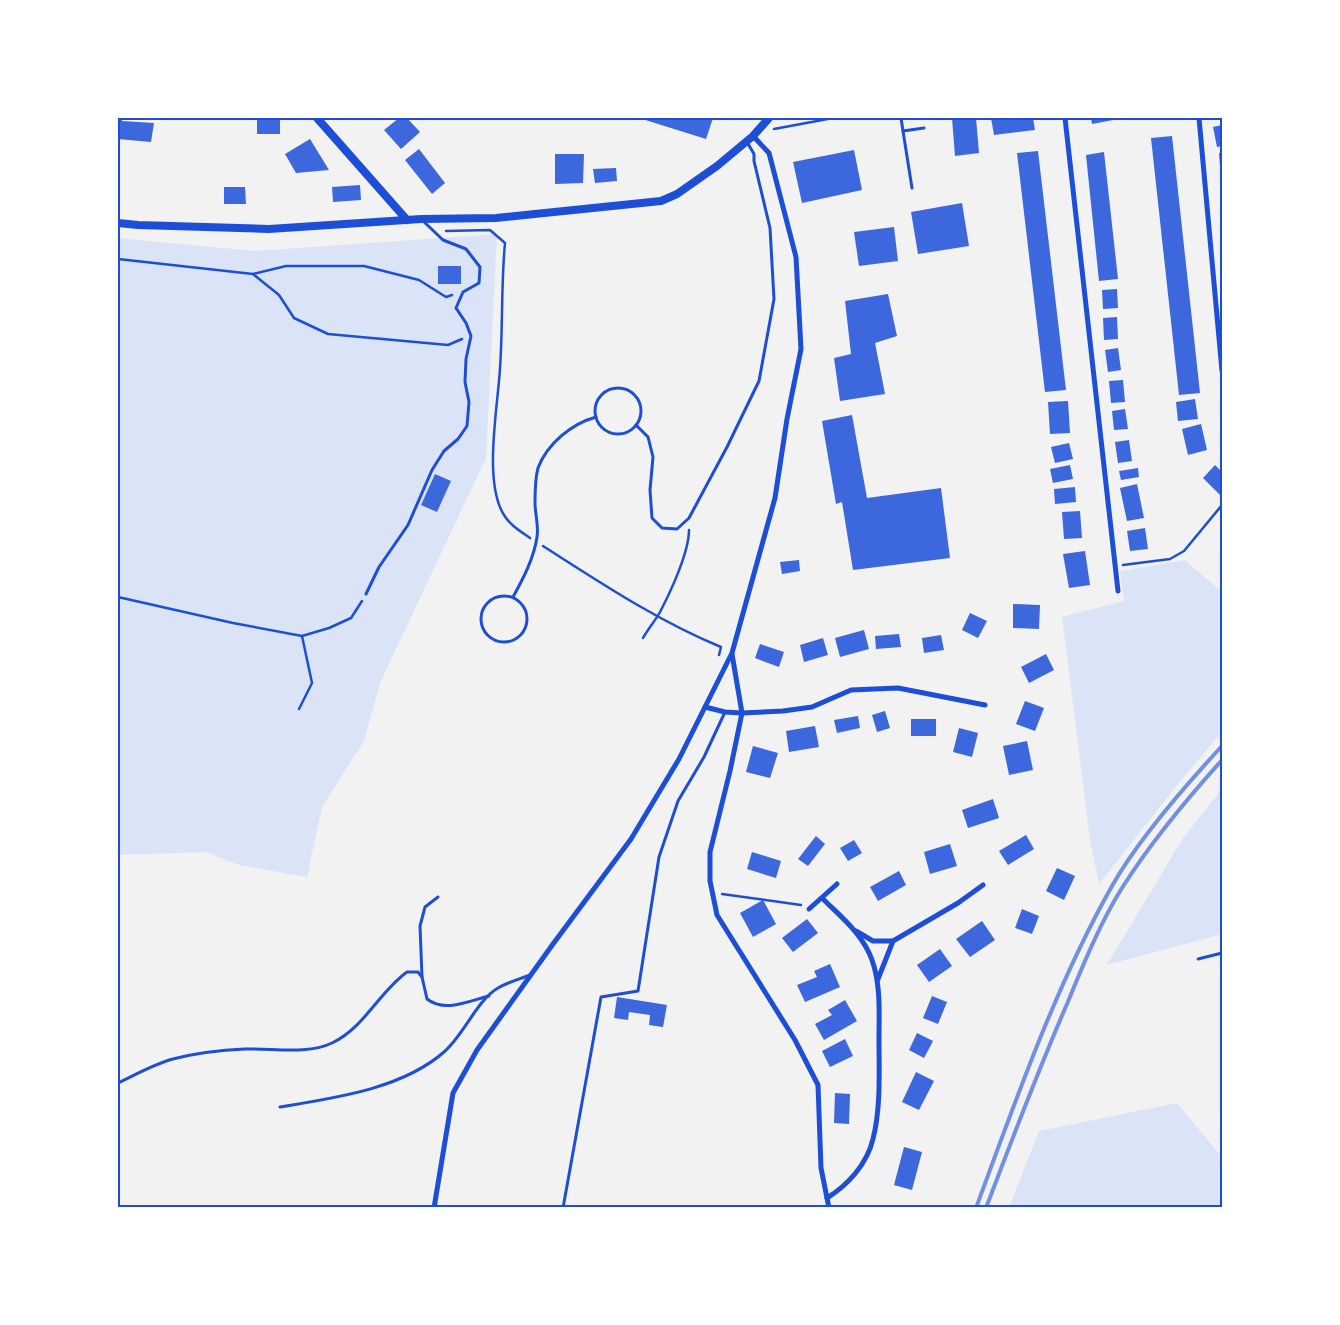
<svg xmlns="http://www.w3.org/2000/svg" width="1340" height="1325" viewBox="0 0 1340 1325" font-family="'Sofia Sans Condensed',sans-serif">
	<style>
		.green { fill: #dbe4f7 }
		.building { fill: #3d67dc }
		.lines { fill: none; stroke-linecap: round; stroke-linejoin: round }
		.path { stroke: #1d4ed8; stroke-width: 2.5 }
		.service { stroke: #1d4ed8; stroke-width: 3 }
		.minor { stroke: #1d4ed8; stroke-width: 5 }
		.tertiary { stroke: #1d4ed8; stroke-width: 8 }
		.rail { stroke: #7290e2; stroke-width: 4 }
		.neatline { fill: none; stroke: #1d4ed8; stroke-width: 2 }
	</style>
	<rect width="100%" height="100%" fill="#f2f2f2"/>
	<g class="green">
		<path d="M497,234L486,458L380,683L364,741L322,807L307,877L239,865L206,852L118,855V238L255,251Z"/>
		<path d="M1185,560L1222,592V732L1182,779L1099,884L1090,841L1062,617L1124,601L1120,571Z"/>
		<path d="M1222,789V934L1107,965L1183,838Z"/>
		<path d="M1177,1103L1222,1157V1207H1009L1039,1131Z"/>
	</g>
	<g class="building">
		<path d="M118,118H122V121L154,123L151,142L118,139Z"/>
		<rect x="257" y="118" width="23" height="16"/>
		<path d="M399,118H407L420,132L401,149L384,130Z"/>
		<path d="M639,118H713L706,139Z"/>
		<path d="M952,118H976L979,153L955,156Z"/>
		<path d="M991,118H1033L1035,130L994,135Z"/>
		<path d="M1091,118H1124L1092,124Z"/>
		<path d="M1222,125V146L1217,147L1213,127Z"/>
		<path d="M1172,136L1200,393L1179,395L1151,138Z"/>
		<path d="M310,139L329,170L296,173L285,154Z"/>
		<path d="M419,149L445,183L432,194L405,160Z"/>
		<path d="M854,150L862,190L802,203L793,162Z"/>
		<path d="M1038,151L1066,390L1045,392L1017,153Z"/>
		<path d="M1104,152L1118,279L1099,281L1086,155Z"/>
		<path d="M1219,153H1222V180H1221Z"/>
		<path d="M555,154H584L583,183L555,184Z"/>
		<path d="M616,168L617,181L595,183L593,169Z"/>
		<path d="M360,185L361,200L333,202L332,187Z"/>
		<path d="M224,187H245L246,204H224Z"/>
		<path d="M962,203L969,246L918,254L911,212Z"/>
		<path d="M894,227L898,261L859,266L854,232Z"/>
		<rect x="438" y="266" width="23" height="18"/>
		<path d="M1117,289L1118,308L1103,309L1102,290Z"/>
		<path d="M888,294L897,336L875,343L885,394L840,401L834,358L851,354L845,301Z"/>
		<path d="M1117,317L1118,339L1104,340L1103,318Z"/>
		<path d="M1118,348L1121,370L1108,372L1105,350Z"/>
		<path d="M1123,380L1125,402L1111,403L1109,381Z"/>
		<path d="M1195,399L1198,419L1178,421L1176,402Z"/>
		<path d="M1068,401L1070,433L1050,434L1048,402Z"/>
		<path d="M1125,409L1128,429L1114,430L1112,411Z"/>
		<path d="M852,415L867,498L941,488L950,558L853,570L842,502L836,504L822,421Z"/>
		<path d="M1201,424L1207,450L1188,455L1182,429Z"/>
		<path d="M1129,440L1132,461L1118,463L1115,442Z"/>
		<path d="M1069,443L1073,459L1055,463L1051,447Z"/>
		<path d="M1070,465L1073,479L1053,483L1050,469Z"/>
		<path d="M1215,465L1222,472L1221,496L1203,478Z"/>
		<path d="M1138,468L1139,477L1121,480L1119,471Z"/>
		<path d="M435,474L451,481L437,512L421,505Z"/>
		<path d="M1137,484L1144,518L1127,521L1120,488Z"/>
		<path d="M1075,487L1076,502L1055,504L1054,489Z"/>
		<path d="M1080,511L1082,538L1064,539L1062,512Z"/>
		<path d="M1145,528L1148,549L1130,551L1127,531Z"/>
		<path d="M1085,551L1090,585L1069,588L1063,554Z"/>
		<path d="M799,560L800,571L782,574L780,562Z"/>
		<path d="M1013,604L1040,605L1039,629L1013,628Z"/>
		<path d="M970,613L987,621L978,638L962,630Z"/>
		<path d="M864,630L869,649L840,657L835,638Z"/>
		<path d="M899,634L901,647L876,649L875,636Z"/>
		<path d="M941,635L944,650L924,653L922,638Z"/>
		<path d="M823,638L828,655L804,662L800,645Z"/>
		<path d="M760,644L784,652L779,667L755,658Z"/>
		<path d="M1046,654L1054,670L1029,683L1021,667Z"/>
		<path d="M1025,701L1044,708L1035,731L1016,724Z"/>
		<path d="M885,711L890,728L877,732L872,715Z"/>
		<path d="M858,716L860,728L837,733L834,720Z"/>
		<rect x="911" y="719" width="25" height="17"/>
		<path d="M815,726L819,747L789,752L786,731Z"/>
		<path d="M959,728L978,733L972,757L953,752Z"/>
		<path d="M1027,741L1033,770L1009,775L1003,746Z"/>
		<path d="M753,746L778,753L770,778L746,772Z"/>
		<path d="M993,799L999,818L968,828L962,810Z"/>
		<path d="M1026,835L1034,849L1008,865L999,851Z"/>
		<path d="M816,836L825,844L808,866L798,859Z"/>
		<path d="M854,840L862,853L848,861L840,848Z"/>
		<path d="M950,844L957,866L930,874L924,852Z"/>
		<path d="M752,852L781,861L776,878L747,869Z"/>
		<path d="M1057,868L1075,876L1064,900L1046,891Z"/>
		<path d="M899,871L906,885L878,901L870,887Z"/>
		<path d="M763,900L776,924L753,937L740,913Z"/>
		<path d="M1022,909L1039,916L1032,934L1015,928Z"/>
		<path d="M807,919L818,933L793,952L782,938Z"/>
		<path d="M982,921L995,940L970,957L956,939Z"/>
		<path d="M940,949L952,966L929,982L917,965Z"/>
		<path d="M830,964L840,987L805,1002L797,985L817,977L814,971Z"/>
		<path d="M932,996L947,1002L938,1024L923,1018Z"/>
		<path d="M617,997L667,1005L663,1027L649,1025L650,1015L629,1012L628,1020L614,1018Z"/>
		<path d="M845,1000L857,1021L824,1040L815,1024L832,1015L828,1010Z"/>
		<path d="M917,1033L933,1041L924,1058L909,1050Z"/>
		<path d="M845,1039L853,1056L830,1067L822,1051Z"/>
		<path d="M916,1072L934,1081L919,1110L902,1102Z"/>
		<path d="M835,1093L850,1094L849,1124L834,1123Z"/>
		<path d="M904,1147L922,1152L912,1190L894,1185Z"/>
	</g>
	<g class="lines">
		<g class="path">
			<path d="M774,129L833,118"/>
			<path d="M446,231L490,230L505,243C501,284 503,326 500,368C498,406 483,482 504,515C510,525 520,531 530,538"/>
			<path d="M118,259L253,274L286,266H364L419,280L446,297L452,295"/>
			<path d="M253,274L279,295L294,318L328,334L448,345L462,339"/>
			<path d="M543,546C601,583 658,621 721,647L719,655"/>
			<path d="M1123,565L1170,559L1184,551L1222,505"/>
			<path d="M118,597L233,623L302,636L329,628L351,618L362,601"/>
			<path d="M643,638C648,629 655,621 660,612C671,591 689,552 689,530"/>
			<path d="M299,709L312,683L302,636"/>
			<path d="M722,894L801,905"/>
		</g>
		<g class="service">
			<path d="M901,118L903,131L924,128"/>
			<path d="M903,131L912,188"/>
			<circle cx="618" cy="411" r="23"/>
			<path d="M636,425L648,437L653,457L650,490L652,518L662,528L677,529L689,518L727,447L759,381L774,299L770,228L754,161V154L747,142"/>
			<path d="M366,594L379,567L408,525L432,470L444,451L458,439L467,426L469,402L465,382L466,359L471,336L466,323L456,308L463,292L479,283L480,267L466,249L443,240L422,220"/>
			<circle cx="504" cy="619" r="23"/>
			<path d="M513,597C523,579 534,558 537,537C539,526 535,514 535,503C535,492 535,479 538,468C547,444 571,424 596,417"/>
			<path d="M1198,959L1222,953"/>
			<path d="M422,977L420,926L425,907L438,897"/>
			<path d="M118,1083C135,1075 154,1064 173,1059C196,1053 222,1050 245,1049C273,1048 307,1055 332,1043C365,1027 379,992 407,972H418L422,977L427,999C445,1013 469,1001 489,996"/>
			<path d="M280,1107C334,1098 402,1089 444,1052C464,1035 477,1000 498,988C508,982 520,979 530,975"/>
			<path d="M563,1208L601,997L638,991L659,857L678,801L704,757L725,712"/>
		</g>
		<g class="minor">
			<path d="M1065,118L1118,591"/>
			<path d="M1199,118L1222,371"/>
			<path d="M732,654L742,713L730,771L710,852V881L717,915L795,1040L818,1085L821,1168L829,1208"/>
			<path d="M705,707L725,712L742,713L783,711L812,707L851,690L898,688L985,705"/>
			<path d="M822,898C840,916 863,934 872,960C881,985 879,1013 879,1040C879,1072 881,1107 873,1139C867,1164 848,1185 827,1198"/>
			<path d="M809,909L837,884"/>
			<path d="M856,931L873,941H893"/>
			<path d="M878,979L893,941L958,903L983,885"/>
			<path d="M434,1208L453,1093L477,1050L553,944L631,839L679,759L732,653L775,498L787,419L801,349L796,257L769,153L753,136"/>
		</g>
		<g class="tertiary">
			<path d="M317,118L407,220"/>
			<path d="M118,223L138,225L269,229L421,219L496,218L661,201L677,194L717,166L753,136L769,118"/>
		</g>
		<g class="rail">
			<path d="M976,1208C1016,1100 1055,987 1112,886C1139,838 1185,786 1222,746"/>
			<path d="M986,1208C1012,1139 1038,1071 1067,1004C1083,965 1100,923 1122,888C1151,842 1186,800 1222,760"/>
		</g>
	</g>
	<rect width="1340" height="1325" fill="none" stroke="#ffffff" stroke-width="238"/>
	<rect x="119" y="119" width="1102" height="1087" class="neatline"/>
</svg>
